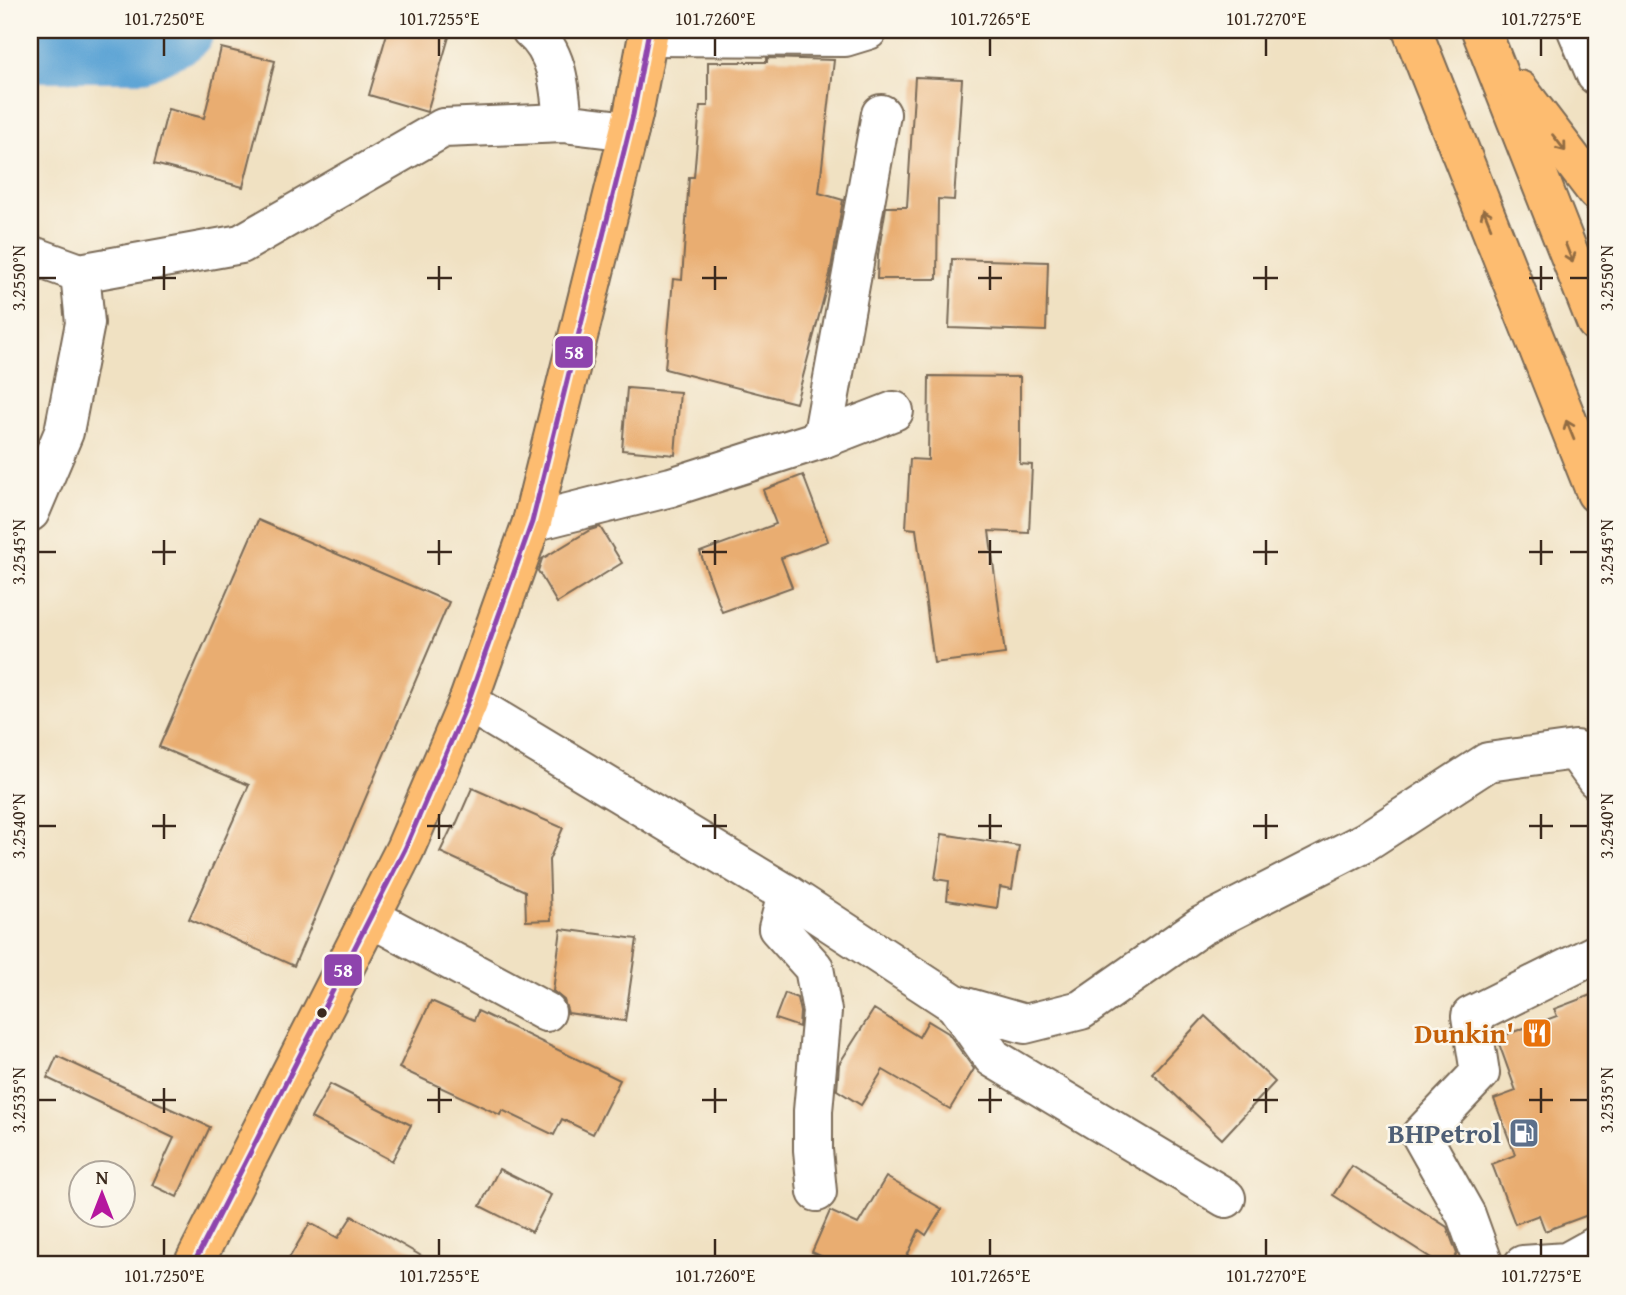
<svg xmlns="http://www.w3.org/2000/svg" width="1626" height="1295" viewBox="0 0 1626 1295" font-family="'Gentium Book Plus',serif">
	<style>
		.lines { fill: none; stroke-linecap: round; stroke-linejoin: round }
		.river { stroke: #5fa5d5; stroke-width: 60 }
		.building { fill: #e9ad71 }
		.minor-casing { stroke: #7a6a57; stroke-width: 42 }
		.major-casing { stroke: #7a6a57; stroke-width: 42 }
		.highway-casing { stroke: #7a6a57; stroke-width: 42 }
		.minor { stroke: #fff; stroke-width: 38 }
		.major { stroke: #fdbc70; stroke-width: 38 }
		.highway { stroke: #fdbc70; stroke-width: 38 }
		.bus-1-casing { stroke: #fbf7ec; stroke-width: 10 }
		.bus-1 { stroke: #8e44ad; stroke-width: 5 }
		.oneway { stroke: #926c43 }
		.ticks { fill: none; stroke: #3b2a1e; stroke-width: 2.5 }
		.bus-dot { fill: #3b2a1e; stroke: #fbf7ec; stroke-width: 2.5 }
		.labels { text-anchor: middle; stroke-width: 5; stroke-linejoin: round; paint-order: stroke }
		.food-label { font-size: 28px; font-weight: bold; fill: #c56008; stroke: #fbf7ec; text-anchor: end }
		.service-label { font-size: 28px; font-weight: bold; fill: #4e5e75; stroke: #fbf7ec; text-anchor: end }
		.line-badge { stroke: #fbf7ec; stroke-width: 2.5 }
		.badge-label { font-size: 19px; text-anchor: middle; font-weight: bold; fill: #fff }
		.neatline { fill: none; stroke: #3b2a1e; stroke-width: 2.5 }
		.ticks-label { font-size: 18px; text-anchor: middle; fill: #3b2a1e }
	</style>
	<rect width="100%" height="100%" fill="#fbf7ec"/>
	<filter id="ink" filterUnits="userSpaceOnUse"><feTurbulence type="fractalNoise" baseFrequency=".0143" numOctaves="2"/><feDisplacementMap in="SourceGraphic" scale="14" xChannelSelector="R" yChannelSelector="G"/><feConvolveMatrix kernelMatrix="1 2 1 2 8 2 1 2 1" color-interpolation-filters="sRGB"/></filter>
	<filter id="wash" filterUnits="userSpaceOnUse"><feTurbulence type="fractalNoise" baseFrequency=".00686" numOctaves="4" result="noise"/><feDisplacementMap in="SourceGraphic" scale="28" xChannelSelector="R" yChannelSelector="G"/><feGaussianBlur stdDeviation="1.57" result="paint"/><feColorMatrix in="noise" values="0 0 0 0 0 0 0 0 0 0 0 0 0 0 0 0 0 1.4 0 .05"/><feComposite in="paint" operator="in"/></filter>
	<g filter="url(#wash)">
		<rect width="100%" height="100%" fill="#f0e1c2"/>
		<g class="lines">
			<path class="river" d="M30,52H142L180,34L184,30"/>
		</g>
		<g id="blocks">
			<g class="building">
				<path d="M388,30H451L427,112L369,95Z"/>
				<path d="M221,48L275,61L243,187L154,164L168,109L204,118Z"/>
				<path d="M767,58L834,60L819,193L843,200L830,274L796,403L665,369L673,279L682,280L689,177H694L700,106H708V62H767Z"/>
				<path d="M915,77L962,79L954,200L938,199L937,279H877L878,255L886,207H907Z"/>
				<path d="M952,259L1048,262L1046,331L949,328Z"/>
				<path d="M929,376L1020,377V464L1032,465L1029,533L989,531L1005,654L934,663L916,529L906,528L910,459L928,460Z"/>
				<path d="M627,388L680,392L675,455L622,450Z"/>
				<path d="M803,475L828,541L781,558L792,587L722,612L700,552L776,524L763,490Z"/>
				<path d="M258,520L449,602L294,966L189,919L249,785L159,747Z"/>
				<path d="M600,527L622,563L557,603L538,571L542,559L590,530Z"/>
				<path d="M472,788L563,828L549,860L551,920L526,921L525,891L440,852L452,827L454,829Z"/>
				<path d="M942,834L1019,846L1012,889L1000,887L997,908L947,900L949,881L935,879Z"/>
				<path d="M561,929L637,939L625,1021L568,1013L564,1000L553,991Z"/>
				<path d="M785,993L797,998L800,1012L799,1027L775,1019Z"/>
				<path d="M1596,993V1212L1545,1231L1539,1215L1515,1224L1492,1164L1515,1155L1494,1099L1516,1091L1497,1038L1557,1016L1554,1009Z"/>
				<path d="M431,1001L474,1020L478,1011L620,1080L593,1134L562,1119L554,1135L502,1110L500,1115L399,1068Z"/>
				<path d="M874,1009L919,1037L928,1021L948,1033L974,1069L950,1109L883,1070L861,1105L837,1090L839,1064Z"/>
				<path d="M1205,1016L1275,1082L1222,1139L1152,1073Z"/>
				<path d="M57,1056L210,1127L177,1197L152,1185L174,1138L47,1078Z"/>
				<path d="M330,1084L411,1125L392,1161L311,1118Z"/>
				<path d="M1352,1166L1447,1227L1457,1254L1450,1265H1442L1333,1195Z"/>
				<path d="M499,1169L551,1195L532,1232L480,1206Z"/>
				<path d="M886,1177L942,1209L926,1235L919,1230L903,1265H840L812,1252L830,1211L858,1224Z"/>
				<path d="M352,1216L437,1265H285L310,1223L338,1238Z"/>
			</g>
		</g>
	</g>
	<g filter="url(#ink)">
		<use href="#blocks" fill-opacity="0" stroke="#7a6a57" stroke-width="2"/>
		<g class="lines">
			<g class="minor-casing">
				<g id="minor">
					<path d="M531,30C559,53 560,90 563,123"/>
					<path d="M1577,30L1596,75"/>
					<path d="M648,36L845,37L868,30"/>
					<path d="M30,255L80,273L241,244L443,128L563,123L629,131"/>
					<path d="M822,439L881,114"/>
					<path d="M30,512L64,432L85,323L80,273"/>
					<path d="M532,522L671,487L822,439L894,411"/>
					<path d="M468,702L787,894L955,1004L1025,1024L1081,1010L1201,926L1365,842L1488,762L1575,750L1596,779"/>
					<path d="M787,894L778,928L814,968L822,1011L813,1111V1150L817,1192"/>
					<path d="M370,917L546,1012"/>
					<path d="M955,1004L993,1058L1226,1198"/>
					<path d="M1484,1265L1466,1215L1421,1135L1480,1073L1471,1016L1594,955"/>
					<path d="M1523,1265L1567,1262L1596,1246"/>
				</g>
			</g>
			<g class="major-casing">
				<path id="major" d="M193,1265L405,849L468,702L532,522L633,115L649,30"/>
			</g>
			<g class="highway-casing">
				<g id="highway">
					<path d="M1412,30L1596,493"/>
					<path d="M1481,30L1596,322"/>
					<path d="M1519,90L1596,191"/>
				</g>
			</g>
			<use href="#minor" class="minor"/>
			<use href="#major" class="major"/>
			<use href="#highway" class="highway"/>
			<g class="bus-1-casing">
				<path id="bus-1" d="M193,1265L405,849L468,702L532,522L633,115L649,30"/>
			</g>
			<use href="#bus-1" class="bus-1"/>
		</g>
		<defs><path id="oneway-shaft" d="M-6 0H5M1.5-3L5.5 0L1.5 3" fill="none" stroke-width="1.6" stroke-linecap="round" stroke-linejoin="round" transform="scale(1.75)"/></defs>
		<g class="oneway">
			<use href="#oneway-shaft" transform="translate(1559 143) rotate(52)"/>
			<use href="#oneway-shaft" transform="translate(1487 218) rotate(-112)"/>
			<use href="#oneway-shaft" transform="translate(1569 253) rotate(69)"/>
			<use href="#oneway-shaft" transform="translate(1570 430) rotate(-112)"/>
		</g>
	</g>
	<path class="ticks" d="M164,38V56M439,38V56M715,38V56M990,38V56M1266,38V56M1541,38V56M164,266V290M439,266V290M715,266V290M990,266V290M1266,266V290M1541,266V290M38,278H56M152,278H176M427,278H452M702,278H727M978,278H1002M1253,278H1278M1529,278H1553M1570,278H1588M164,540V565M439,540V565M715,540V565M990,540V565M1266,540V565M1541,540V565M38,552H56M152,552H176M427,552H452M702,552H727M978,552H1002M1253,552H1278M1529,552H1553M1570,552H1588M164,814V839M439,814V839M715,814V839M990,814V839M1266,814V839M1541,814V839M38,826H56M152,826H176M427,826H452M702,826H727M978,826H1002M1253,826H1278M1529,826H1553M1570,826H1588M164,1088V1113M439,1088V1113M715,1088V1113M990,1088V1113M1266,1088V1113M1541,1088V1113M38,1100H56M152,1100H176M427,1100H452M702,1100H727M978,1100H1002M1253,1100H1278M1529,1100H1553M1570,1100H1588M164,1239V1256M439,1239V1256M715,1239V1256M990,1239V1256M1266,1239V1256M1541,1239V1256"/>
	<defs>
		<g id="restaurant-square" transform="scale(1.575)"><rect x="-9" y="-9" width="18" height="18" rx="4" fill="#e8710a" stroke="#fbf7ec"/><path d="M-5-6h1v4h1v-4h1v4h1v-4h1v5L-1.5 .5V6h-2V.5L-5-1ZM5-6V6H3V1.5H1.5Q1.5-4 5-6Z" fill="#fff"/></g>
		<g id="fuel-square" transform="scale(1.575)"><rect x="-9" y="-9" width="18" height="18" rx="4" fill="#5c6f8a" stroke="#fbf7ec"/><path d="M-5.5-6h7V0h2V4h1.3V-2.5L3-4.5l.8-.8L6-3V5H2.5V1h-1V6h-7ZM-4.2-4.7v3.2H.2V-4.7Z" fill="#fff"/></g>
	</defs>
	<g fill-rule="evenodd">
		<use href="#restaurant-square" x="1537" y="1033"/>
		<use href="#fuel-square" x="1524" y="1133"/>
	</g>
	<circle class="bus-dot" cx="322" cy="1013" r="6"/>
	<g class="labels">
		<g class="food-label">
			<text x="1514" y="1043">Dunkin'</text>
		</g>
		<g class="service-label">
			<text x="1501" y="1143">BHPetrol</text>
		</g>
	</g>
	<g class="line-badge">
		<rect x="554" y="335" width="40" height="34" rx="7" fill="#8e44ad"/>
		<rect x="323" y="953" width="40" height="34" rx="7" fill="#8e44ad"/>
	</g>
	<g class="badge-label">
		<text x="574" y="359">58</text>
		<text x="343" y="977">58</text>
	</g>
	<rect width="1626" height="1295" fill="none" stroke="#fbf7ec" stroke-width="77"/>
	<g transform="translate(102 1194)"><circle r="33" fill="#fbf7ec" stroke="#aea59a" stroke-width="2"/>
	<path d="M0-5L12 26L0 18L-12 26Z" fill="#b5179e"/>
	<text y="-10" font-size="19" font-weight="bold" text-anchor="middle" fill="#3b2a1e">N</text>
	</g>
	<rect x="38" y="38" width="1550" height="1218" class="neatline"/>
	<g class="ticks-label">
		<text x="164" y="25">101.7250°E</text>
		<text x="439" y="25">101.7255°E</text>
		<text x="715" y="25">101.7260°E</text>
		<text x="990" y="25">101.7265°E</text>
		<text x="1266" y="25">101.7270°E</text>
		<text x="1541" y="25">101.7275°E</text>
		<text transform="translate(19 278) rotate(-90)" y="6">3.2550°N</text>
		<text transform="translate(1607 278) rotate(-90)" y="6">3.2550°N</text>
		<text transform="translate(19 552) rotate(-90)" y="6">3.2545°N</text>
		<text transform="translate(1607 552) rotate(-90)" y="6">3.2545°N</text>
		<text transform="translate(19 826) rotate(-90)" y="6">3.2540°N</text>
		<text transform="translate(1607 826) rotate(-90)" y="6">3.2540°N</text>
		<text transform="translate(19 1100) rotate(-90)" y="6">3.2535°N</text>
		<text transform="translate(1607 1100) rotate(-90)" y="6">3.2535°N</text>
		<text x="164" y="1282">101.7250°E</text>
		<text x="439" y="1282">101.7255°E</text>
		<text x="715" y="1282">101.7260°E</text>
		<text x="990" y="1282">101.7265°E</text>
		<text x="1266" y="1282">101.7270°E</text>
		<text x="1541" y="1282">101.7275°E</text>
	</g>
</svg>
